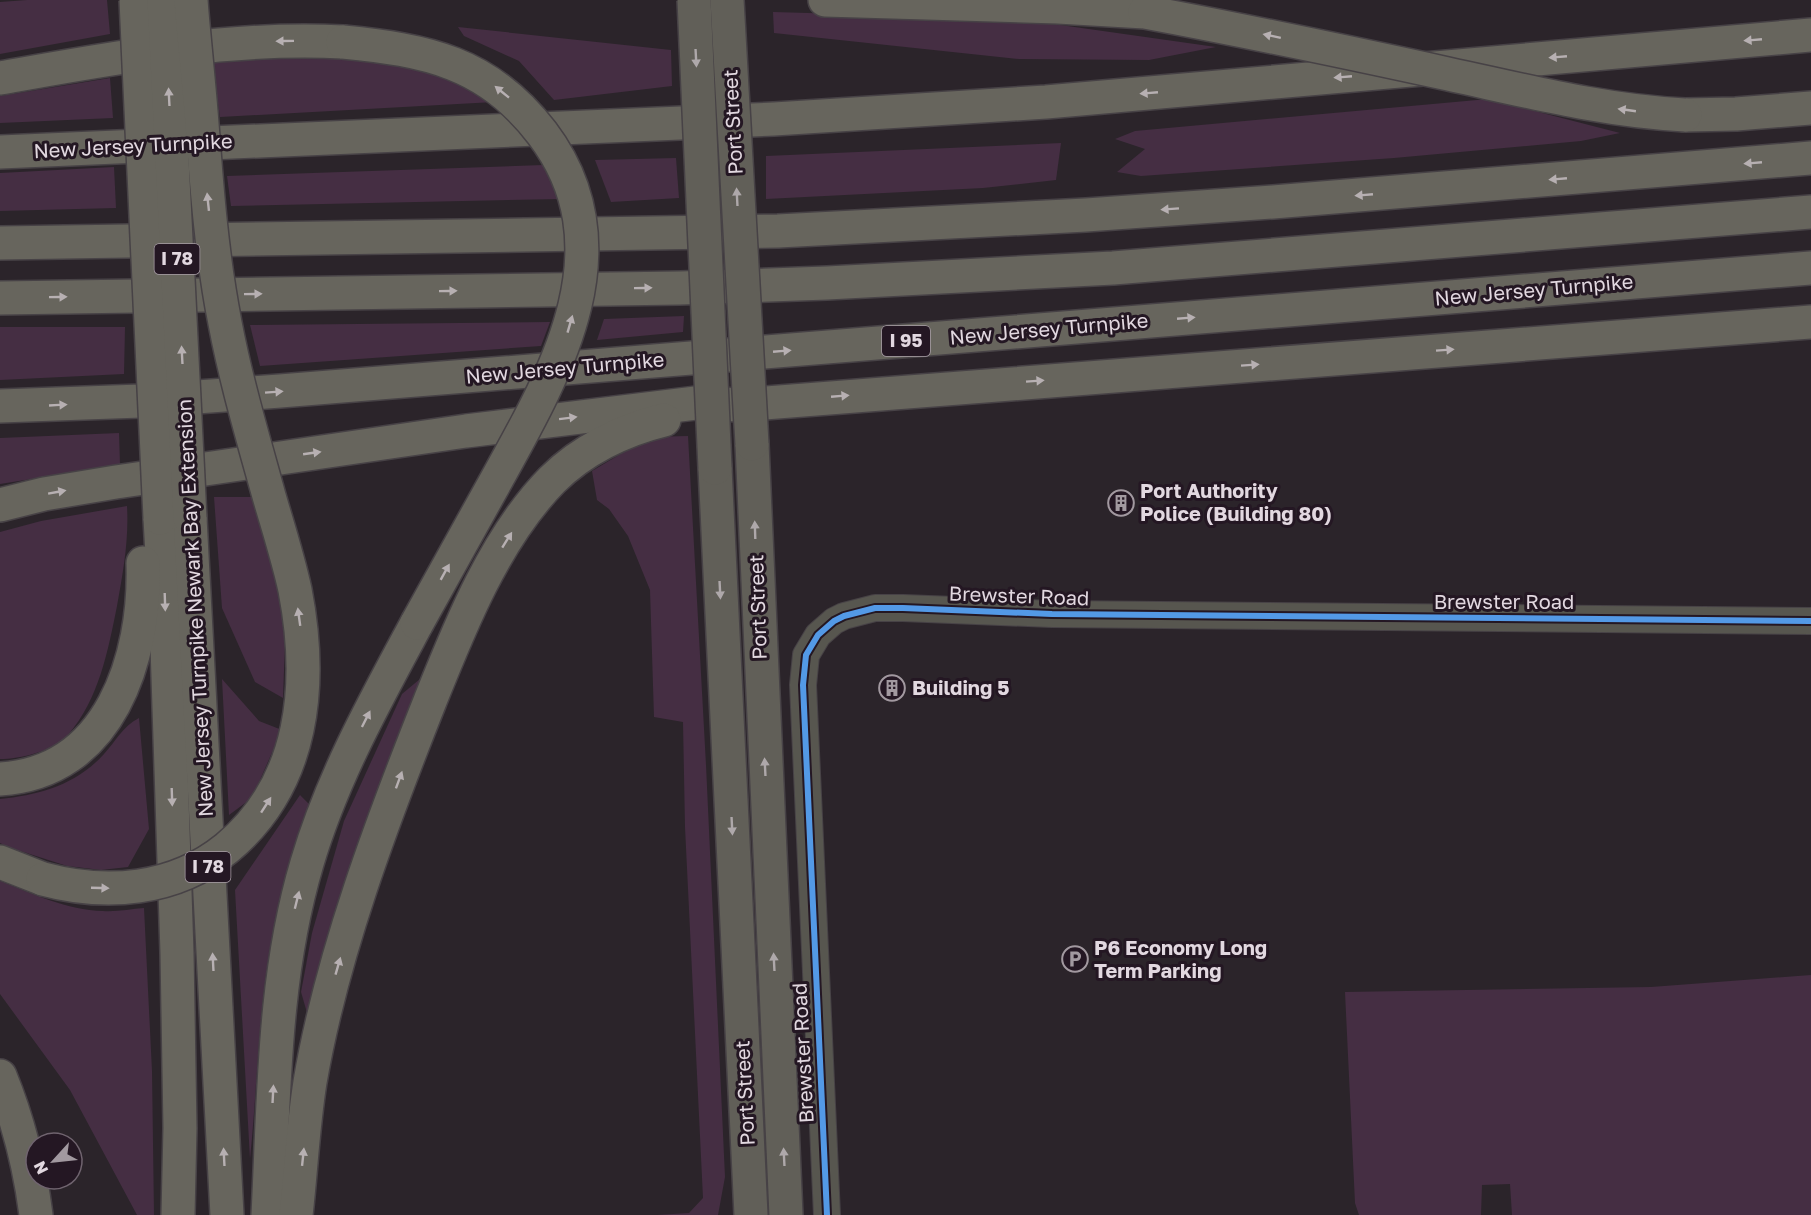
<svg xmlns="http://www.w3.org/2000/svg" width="1811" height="1215" viewBox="0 0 1811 1215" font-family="'Golos Text',sans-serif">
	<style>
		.green { fill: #452e43 }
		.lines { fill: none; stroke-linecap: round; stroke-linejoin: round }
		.minor-casing { stroke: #474246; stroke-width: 28 }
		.major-casing { stroke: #474246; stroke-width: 36 }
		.highway-casing { stroke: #474246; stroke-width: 36 }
		.minor { stroke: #57564f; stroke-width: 26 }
		.major { stroke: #615f58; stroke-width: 33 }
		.highway { stroke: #67655d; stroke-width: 33 }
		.major-bridge-casing { stroke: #474246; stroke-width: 36; stroke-linecap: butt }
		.highway-bridge-casing { stroke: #474246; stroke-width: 36; stroke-linecap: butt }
		.major-bridge { stroke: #615f58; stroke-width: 33 }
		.highway-bridge { stroke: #67655d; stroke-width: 33 }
		.cycleway-casing { stroke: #241723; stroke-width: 10 }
		.cycleway { stroke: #5399e6; stroke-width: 6 }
		.oneway { fill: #b7b0b2 }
		.oneway2 { fill: #aea8aa }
		.labels { text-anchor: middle; stroke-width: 6; stroke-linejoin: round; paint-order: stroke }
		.shield { fill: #241723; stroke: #a99ea7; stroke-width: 1.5 }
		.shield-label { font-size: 18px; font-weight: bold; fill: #e2d8e0 }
		.street-label { font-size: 20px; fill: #e2d8e0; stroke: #241723 }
		.poi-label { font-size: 20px; font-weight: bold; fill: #e2d8e0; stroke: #241723; text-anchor: start }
	</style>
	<rect width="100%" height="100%" fill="#2b242a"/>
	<g class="green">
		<path d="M27,0H107L110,34L0,54V2Z"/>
		<path d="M773,12L1018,19L1216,47L1149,60L1019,59L774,33Z"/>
		<path d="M458,27L671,50L672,86L554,100L519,61L464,36Z"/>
		<path d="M211,56L359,57L437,72L494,102L220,117Z"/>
		<path d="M110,78L113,118L0,123V96Z"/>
		<path d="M1488,99L1620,133L1581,141L1394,158L1141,176L1117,172L1145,149L1115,139L1135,131Z"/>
		<path d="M1061,143L1056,180L983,188L766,199V156Z"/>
		<path d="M676,158L679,198L611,202L595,160Z"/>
		<path d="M543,165L561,199L231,206L227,176Z"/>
		<path d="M114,167L116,208L0,211V173Z"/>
		<path d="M684,316L683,332L597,340L604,319Z"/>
		<path d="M550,322L541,346L260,366L250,325Z"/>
		<path d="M0,327H125L124,374L0,380Z"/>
		<path d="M119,433L120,465L0,484V438Z"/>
		<path d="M688,436L706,765L725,1177L718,1215H657L689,1213L703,1198L685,827L683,722L654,717L650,590L628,536L609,509L597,500L592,471L649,437Z"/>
		<path d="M214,497H255L286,616L283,698L255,682L222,608Z"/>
		<path d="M127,506C129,540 123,573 117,606C108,651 99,699 68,735C54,751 20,759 0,759V532L41,521Z"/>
		<path d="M432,669L310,1023L301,992L312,933L344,821L402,694Z"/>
		<path d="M222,679L259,721L282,730L252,798L229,815Z"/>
		<path d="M139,718L149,829L128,867L101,870L67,866L8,847L0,843V799C39,795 76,785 104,754C116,741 122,727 139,718Z"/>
		<path d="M300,795L309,804C295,844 282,885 274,927C258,1003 258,1082 250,1159L235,890Z"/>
		<path d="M0,881C33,894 67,910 103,911C116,912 131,909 144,908L152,1071L154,1215H137L70,1090L0,994Z"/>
		<path d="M1811,975V1215H1512L1510,1184L1482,1185L1481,1215H1359L1355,1203L1345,992L1651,987Z"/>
	</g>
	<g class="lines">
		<g class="minor-casing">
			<path id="minor" d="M827,1215L803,685L806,655L818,635L834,621L844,616L875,608H903L1052,614L1811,621"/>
		</g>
		<g class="major-casing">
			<g id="major">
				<path d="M752,444L786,1215"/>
				<path d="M715,468L751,1215"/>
			</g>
		</g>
		<g class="highway-casing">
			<g id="highway">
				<path d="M825,0L1058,7L1145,12"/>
				<path d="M0,78C113,58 228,36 343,42"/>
				<path d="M1685,115L1736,114L1811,108"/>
				<path d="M0,152L774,119L1046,102L1811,35"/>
				<path d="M0,243L778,231L1086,215L1273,202L1811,158"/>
				<path d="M0,298L680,288L827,283L1113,268L1811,212"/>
				<path d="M0,406L141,401L280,391L1811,268"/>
				<path d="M0,505L44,494L116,482L466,431L696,403L740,405L1811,322"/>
				<path d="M160,518L167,646L177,953L180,1128L178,1215"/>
				<path d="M190,518L227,1215"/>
				<path d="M0,779C110,773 146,658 143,563"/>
				<path d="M0,862L43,879"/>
				<path d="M0,1076C18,1120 30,1168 36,1215"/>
				<path d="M268,1215C274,1097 273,977 307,863C332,778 375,701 417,623"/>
				<path d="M296,1215C301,1171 303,1126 310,1082C332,954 382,822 430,701C460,626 495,538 552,480C582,450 623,430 664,420"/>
			</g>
		</g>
		<use href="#minor" class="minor"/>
		<use href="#major" class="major"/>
		<use href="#highway" class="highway"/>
		<g class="major-bridge-casing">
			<g id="major-bridge">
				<path d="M694,0L715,468"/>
				<path d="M727,0L752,444"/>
			</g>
		</g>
		<g class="highway-bridge-casing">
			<g id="highway-bridge">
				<path d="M136,0L160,518"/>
				<path d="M164,0L190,518"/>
				<path d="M1145,12C1247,31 1347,52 1448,74C1527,91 1604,111 1685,115"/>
				<path d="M343,42C426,50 488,62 542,133C628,246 557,371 498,477C471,526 444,575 417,623"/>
				<path d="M43,879C106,896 174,891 227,848C305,783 313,683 295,590C288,558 278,527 269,496C253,438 236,381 225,323C212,257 207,191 202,124C199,83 194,41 191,0"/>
			</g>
		</g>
		<use href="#major-bridge" class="major-bridge"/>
		<use href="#highway-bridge" class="highway-bridge"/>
		<g class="cycleway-casing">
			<path id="cycleway" d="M827,1215L803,685L806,655L818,635L834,621L844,616L875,608H903L1052,614L1811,621"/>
		</g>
		<use href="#cycleway" class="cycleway"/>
	</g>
	<defs><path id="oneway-solid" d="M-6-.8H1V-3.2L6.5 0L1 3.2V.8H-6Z" transform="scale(1.5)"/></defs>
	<g class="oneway">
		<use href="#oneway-solid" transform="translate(1272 36) rotate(-168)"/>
		<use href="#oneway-solid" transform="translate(1753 40) rotate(175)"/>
		<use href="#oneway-solid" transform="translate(285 41) rotate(179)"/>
		<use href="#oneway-solid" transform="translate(1558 57) rotate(175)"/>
		<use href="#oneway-solid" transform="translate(1343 77) rotate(175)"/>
		<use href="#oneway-solid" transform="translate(502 92) rotate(-141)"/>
		<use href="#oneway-solid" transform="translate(1149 93) rotate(175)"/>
		<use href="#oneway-solid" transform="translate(169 97) rotate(-93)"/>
		<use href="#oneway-solid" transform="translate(1627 110) rotate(-172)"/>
		<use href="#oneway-solid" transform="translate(1753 163) rotate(175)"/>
		<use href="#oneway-solid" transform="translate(1558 179) rotate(175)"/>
		<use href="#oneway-solid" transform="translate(1364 195) rotate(175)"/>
		<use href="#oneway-solid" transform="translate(208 202) rotate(-96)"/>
		<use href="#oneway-solid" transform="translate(1170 209) rotate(176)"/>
		<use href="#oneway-solid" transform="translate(643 288) rotate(-1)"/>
		<use href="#oneway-solid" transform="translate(448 291) rotate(-1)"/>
		<use href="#oneway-solid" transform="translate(253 294) rotate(-1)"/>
		<use href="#oneway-solid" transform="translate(58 297) rotate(-1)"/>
		<use href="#oneway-solid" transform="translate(1186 318) rotate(-5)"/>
		<use href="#oneway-solid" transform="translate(570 324) rotate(-74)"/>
		<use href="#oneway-solid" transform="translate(1445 350) rotate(-4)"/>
		<use href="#oneway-solid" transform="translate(782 351) rotate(-5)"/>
		<use href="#oneway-solid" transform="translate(182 355) rotate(-93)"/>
		<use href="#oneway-solid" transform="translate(1250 365) rotate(-4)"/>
		<use href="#oneway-solid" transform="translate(1035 381) rotate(-4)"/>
		<use href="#oneway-solid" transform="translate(274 392) rotate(-4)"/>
		<use href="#oneway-solid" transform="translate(840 396) rotate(-5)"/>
		<use href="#oneway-solid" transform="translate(58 405) rotate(-3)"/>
		<use href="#oneway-solid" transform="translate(568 418) rotate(-7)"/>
		<use href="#oneway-solid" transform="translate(312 453) rotate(-8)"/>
		<use href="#oneway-solid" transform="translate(57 492) rotate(-10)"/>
		<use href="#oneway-solid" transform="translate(507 540) rotate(-58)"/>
		<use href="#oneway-solid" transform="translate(445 572) rotate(-61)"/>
		<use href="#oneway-solid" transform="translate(165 602) rotate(88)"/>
		<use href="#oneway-solid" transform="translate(299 617) rotate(-98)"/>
		<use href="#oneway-solid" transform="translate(366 719) rotate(-63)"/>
		<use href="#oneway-solid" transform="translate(399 780) rotate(-70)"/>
		<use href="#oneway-solid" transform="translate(172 797) rotate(88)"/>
		<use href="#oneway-solid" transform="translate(266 805) rotate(-57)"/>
		<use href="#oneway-solid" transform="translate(100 888) rotate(2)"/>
		<use href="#oneway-solid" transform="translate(297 900) rotate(-76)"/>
		<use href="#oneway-solid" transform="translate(213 962) rotate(-93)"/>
		<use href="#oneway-solid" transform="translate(338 966) rotate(-74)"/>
		<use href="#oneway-solid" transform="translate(273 1094) rotate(-87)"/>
		<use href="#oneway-solid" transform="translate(224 1157) rotate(-93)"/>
		<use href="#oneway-solid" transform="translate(303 1157) rotate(-84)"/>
	</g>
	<g class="oneway2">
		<use href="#oneway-solid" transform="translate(696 58) rotate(87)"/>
		<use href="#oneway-solid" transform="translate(737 197) rotate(-93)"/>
		<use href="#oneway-solid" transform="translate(755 530) rotate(-92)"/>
		<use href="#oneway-solid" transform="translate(720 590) rotate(87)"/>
		<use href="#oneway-solid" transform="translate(765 767) rotate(-93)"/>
		<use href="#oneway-solid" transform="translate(732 826) rotate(87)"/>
		<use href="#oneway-solid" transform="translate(774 962) rotate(-93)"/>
		<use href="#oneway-solid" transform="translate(784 1157) rotate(-93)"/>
	</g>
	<defs>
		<g id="building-ring" transform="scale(1.35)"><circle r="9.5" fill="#241723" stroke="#a299a0" stroke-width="1.5"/><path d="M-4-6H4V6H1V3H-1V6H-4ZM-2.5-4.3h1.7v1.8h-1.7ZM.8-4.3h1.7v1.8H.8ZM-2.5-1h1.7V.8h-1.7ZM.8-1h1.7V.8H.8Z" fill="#a299a0"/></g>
		<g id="parking-ring" transform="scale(1.35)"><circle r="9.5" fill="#241723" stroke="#a299a0" stroke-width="1.5"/><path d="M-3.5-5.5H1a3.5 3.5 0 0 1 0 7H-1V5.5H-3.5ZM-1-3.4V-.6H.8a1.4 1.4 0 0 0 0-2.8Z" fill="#a299a0"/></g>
	</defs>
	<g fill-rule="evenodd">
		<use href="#building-ring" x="1121" y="503"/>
		<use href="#building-ring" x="892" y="688"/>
		<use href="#parking-ring" x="1075" y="959"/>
	</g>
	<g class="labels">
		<g class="shield">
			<rect x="154.5" y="244" width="45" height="30" rx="4.5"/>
			<rect x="882" y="326" width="48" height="30" rx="4.5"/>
			<rect x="185.5" y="852" width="45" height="30" rx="4.5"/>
		</g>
		<g class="shield-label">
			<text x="177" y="265">I 78</text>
			<text x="906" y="347">I 95</text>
			<text x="208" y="873">I 78</text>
		</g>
		<g class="street-label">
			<text transform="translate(733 122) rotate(-93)" y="7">Port Street</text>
			<text transform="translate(133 146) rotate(-3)" y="7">New Jersey Turnpike</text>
			<text transform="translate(1534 290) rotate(-5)" y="7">New Jersey Turnpike</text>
			<text transform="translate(1049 329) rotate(-5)" y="7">New Jersey Turnpike</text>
			<text transform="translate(565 368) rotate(-5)" y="7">New Jersey Turnpike</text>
			<text transform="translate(1019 596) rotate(2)" y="7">Brewster Road</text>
			<text x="1504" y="609">Brewster Road</text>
			<text transform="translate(758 607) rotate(-92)" y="7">Port Street</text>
			<text transform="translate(195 608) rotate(-93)" y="7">New Jersey Turnpike Newark Bay Extension</text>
			<text transform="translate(803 1053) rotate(-93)" y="7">Brewster Road</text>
			<text transform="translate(745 1093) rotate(-93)" y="7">Port Street</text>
		</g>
		<g class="poi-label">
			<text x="1140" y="498">Port Authority<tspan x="1140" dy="23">Police (Building 80)</tspan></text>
			<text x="912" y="695">Building 5</text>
			<text x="1094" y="955">P6 Economy Long<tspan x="1094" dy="23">Term Parking</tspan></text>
		</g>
	</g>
	<g transform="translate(54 1161) rotate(243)"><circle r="28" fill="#241723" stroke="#70646f" stroke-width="1.5"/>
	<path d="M0-4.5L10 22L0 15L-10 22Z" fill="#a299a0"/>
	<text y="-9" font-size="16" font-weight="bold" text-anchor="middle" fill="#e2d8e0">N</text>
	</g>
</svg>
